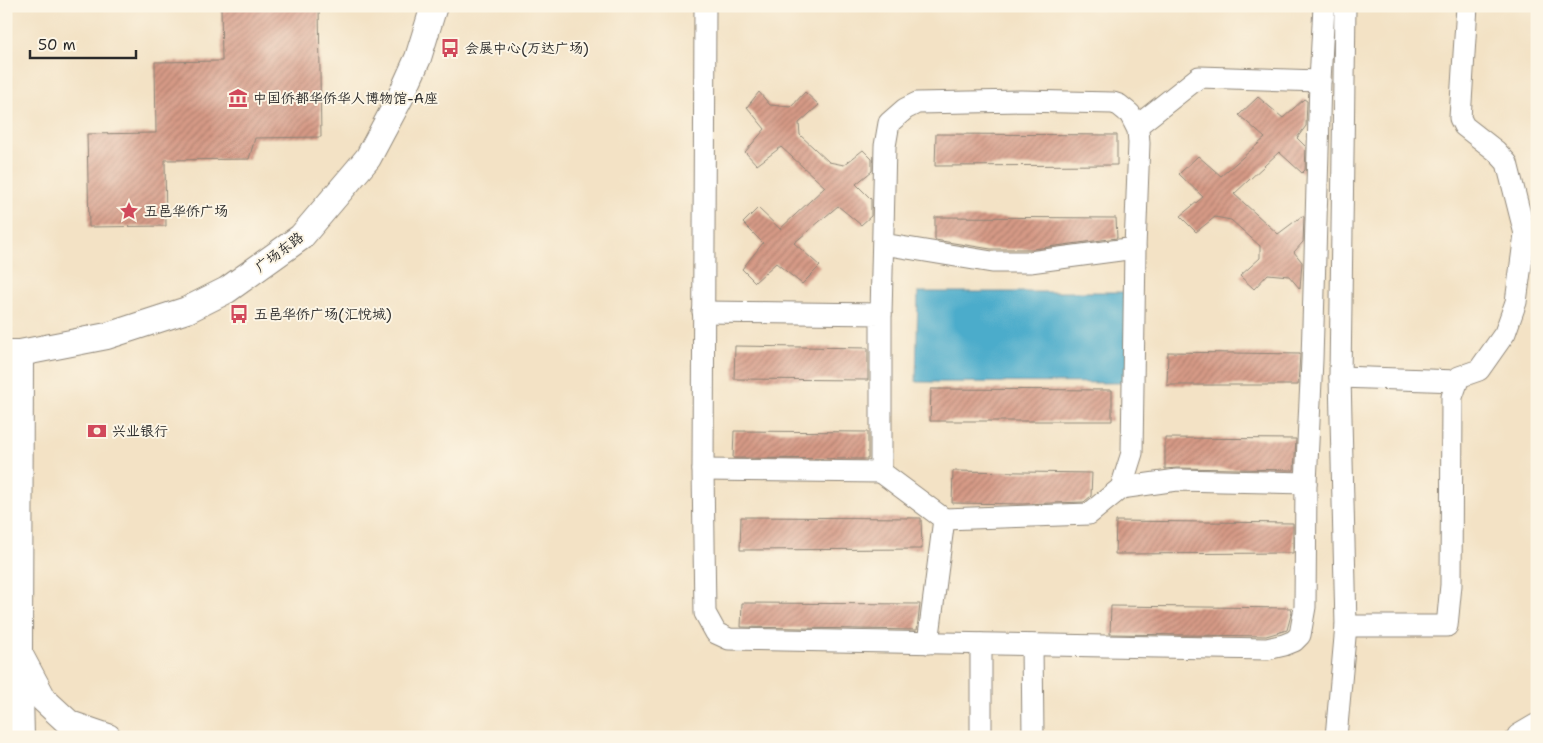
<svg xmlns="http://www.w3.org/2000/svg" width="1543" height="743" viewBox="0 0 1543 743" font-family="'Shantell Sans','LXGW WenKai TC',sans-serif">
	<style>
		.water { fill: #4caccb; stroke: #3c6c7b }
		.building { fill: url(#building-hatch) }
		.lines { fill: none; stroke-linecap: round; stroke-linejoin: round }
		.minor-casing { stroke: #8f8678; stroke-width: 23 }
		.major-casing { stroke: #8f8678; stroke-width: 28 }
		.minor { stroke: #fff; stroke-width: 21 }
		.major { stroke: #fff; stroke-width: 26 }
		.labels { text-anchor: middle; stroke-width: 4; stroke-linejoin: round; paint-order: stroke }
		.poi-label { font-size: 14px; fill: #2b2b2b; stroke: #fcf5e5; text-anchor: start }
		.street-label { font-size: 14px; fill: #2b2b2b; stroke: #fcf5e5 }
	</style>
	<defs>
		<pattern id="building-hatch" width="6" height="6" patternUnits="userSpaceOnUse" patternTransform="scale(1.25)"><rect width="6" height="6" fill="#d69a86"/><path d="M-1 1l2-2M0 6l6-6M5 7l2-2" fill="none" stroke="#ae7e6e"/></pattern>
	</defs>
	<rect width="100%" height="100%" fill="#fcf5e5"/>
	<filter id="ink" filterUnits="userSpaceOnUse"><feTurbulence type="fractalNoise" baseFrequency=".02" numOctaves="2"/><feDisplacementMap in="SourceGraphic" scale="10" xChannelSelector="R" yChannelSelector="G"/><feConvolveMatrix kernelMatrix="1 2 1 2 8 2 1 2 1" color-interpolation-filters="sRGB"/></filter>
	<filter id="wash" filterUnits="userSpaceOnUse"><feTurbulence type="fractalNoise" baseFrequency=".0096" numOctaves="4" result="noise"/><feDisplacementMap in="SourceGraphic" scale="20" xChannelSelector="R" yChannelSelector="G"/><feGaussianBlur stdDeviation="1.12" result="paint"/><feColorMatrix in="noise" values="0 0 0 0 0 0 0 0 0 0 0 0 0 0 0 0 0 1.4 0 .05"/><feComposite in="paint" operator="in"/></filter>
	<g filter="url(#wash)">
		<rect width="100%" height="100%" fill="#f3e2c5"/>
		<path class="water" d="M918,292H1127L1128,383L916,382Z"/>
		<g id="blocks">
			<g class="building">
				<path d="M221,6H319L321,137L255,138L249,159L165,160L166,226L89,227L87,134L156,133L155,62L222,61Z"/>
				<path d="M759,92L770,105L791,107L805,92L819,105L799,123L800,135L829,162L844,165L863,150L872,159V171L856,184L871,199V216L861,225L838,206L794,243L820,266L802,284L776,263L755,282L742,269L763,243L743,223L758,208L780,229L825,187L781,147L757,165L745,152L765,129L747,107Z"/>
				<path d="M1258,97L1283,118L1304,99L1307,101L1306,126L1297,138L1306,147L1305,170L1302,173L1279,152L1234,194L1278,234L1302,216L1304,217L1303,242L1294,252L1302,262L1300,289L1289,276L1268,274L1254,289L1240,276L1260,258V246L1231,220L1215,217L1196,232L1180,216L1203,197L1179,174L1198,156L1221,176L1265,138L1239,115Z"/>
				<path d="M936,134L1117,135V165L935,166Z"/>
				<path d="M935,217L1116,218L1117,238L1033,249H991L935,240Z"/>
				<path d="M735,346L868,348V380L734,379Z"/>
				<path d="M1168,352L1300,354L1298,385H1167Z"/>
				<path d="M931,389L1112,390V421H930Z"/>
				<path d="M734,431L868,432V459L733,458Z"/>
				<path d="M1165,438L1296,439L1294,470L1177,468L1165,469Z"/>
				<path d="M953,471L1092,473L1091,496L1084,502L1022,504L952,503Z"/>
				<path d="M741,517L921,518L922,549L740,550Z"/>
				<path d="M1116,521L1293,523V553L1115,554Z"/>
				<path d="M742,603L920,604L917,630L741,627Z"/>
				<path d="M1111,606L1291,608L1292,611L1287,630L1266,636L1110,634Z"/>
			</g>
		</g>
	</g>
	<g filter="url(#ink)">
		<use href="#blocks" fill-opacity="0" stroke="#8f8678" stroke-width="1"/>
		<g class="lines">
			<g class="minor-casing">
				<g id="minor">
					<path d="M705,6L703,470L705,613L716,633L729,639L1267,649L1284,645L1294,641L1300,635L1305,607L1306,483L1312,360L1320,81L1324,6"/>
					<path d="M1137,126L1199,77L1320,81"/>
					<path d="M703,312L881,314V472L703,470"/>
					<path d="M881,314L885,146L889,123L905,109L917,103L1021,101L1113,103L1119,105L1130,114L1138,130L1139,143L1135,248L1030,262H992L883,244"/>
					<path d="M1340,377L1457,381"/>
					<path d="M881,472L944,519L928,643"/>
					<path d="M1121,488L1177,480L1306,483"/>
					<path d="M944,519L1089,514L1121,488L1132,453L1135,248"/>
					<path d="M1346,626H1447L1451,585L1452,397L1459,377L1479,370L1505,333L1516,302L1525,234L1507,163L1496,151L1464,126L1460,118L1467,6"/>
					<path d="M981,644V737"/>
					<path d="M1032,645L1033,737"/>
					<path d="M1336,737L1346,626L1340,377L1345,6"/>
				</g>
			</g>
			<g class="major-casing">
				<g id="major">
					<path d="M6,353H20L107,336L187,310L227,290L301,237L368,158L400,98L418,58L434,6"/>
					<path d="M20,353L19,653L21,737"/>
					<path d="M21,657L44,700L70,724L108,737"/>
					<path d="M1520,737L1537,727"/>
				</g>
			</g>
			<use href="#minor" class="minor"/>
			<use href="#major" class="major"/>
		</g>
	</g>
	<defs>
		<g id="bus-bare" transform="scale(1.5)"><path d="M-5-6H5V4H4V6H2V4H-2V6H-4V4H-5ZM-3.5-4V0h7V-4ZM-3.5 1.2v1.5H-2V1.2ZM2 1.2v1.5H3.5V1.2Z" fill="#d1495b" stroke="#fcf5e5" stroke-width="2.5" paint-order="stroke"/></g>
		<g id="museum-bare" transform="scale(1.5)"><path d="M0-6L6-3V-2H-6V-3ZM-5-1h2V3h-2ZM-1-1h2V3h-2ZM3-1h2V3H3ZM-6 4H6V6H-6Z" fill="#d1495b" stroke="#fcf5e5" stroke-width="2.5" paint-order="stroke"/></g>
		<g id="sight-bare" transform="scale(1.5)"><path d="M0-6L1.8-2.2L6-1.7L2.9 1.2L3.7 5.4L0 3.3L-3.7 5.4L-2.9 1.2L-6-1.7L-1.8-2.2Z" fill="#d1495b" stroke="#fcf5e5" stroke-width="2.5" paint-order="stroke"/></g>
		<g id="bank-bare" transform="scale(1.5)"><path d="M-6-4H6V4H-6ZM0-2.3a2.3 2.3 0 1 0 0 4.6a2.3 2.3 0 1 0 0-4.6Z" fill="#d1495b" stroke="#fcf5e5" stroke-width="2.5" paint-order="stroke"/></g>
	</defs>
	<g fill-rule="evenodd">
		<use href="#bus-bare" x="450" y="48"/>
		<use href="#museum-bare" x="238" y="98"/>
		<use href="#sight-bare" x="129" y="211"/>
		<use href="#bus-bare" x="239" y="314"/>
		<use href="#bank-bare" x="97" y="431"/>
	</g>
	<g class="labels">
		<g class="poi-label">
			<text x="465" y="53">会展中心(万达广场)</text>
			<text x="253" y="103">中国侨都华侨华人博物馆-A座</text>
			<text x="144" y="216">五邑华侨广场</text>
			<text x="254" y="319">五邑华侨广场(汇悦城)</text>
			<text x="112" y="436">兴业银行</text>
		</g>
		<g class="street-label">
			<text transform="translate(279 252) rotate(-37)" y="5">广场东路</text>
		</g>
	</g>
	<rect width="1543" height="743" fill="none" stroke="#fcf5e5" stroke-width="25"/>
	<path d="M30 50v8h106v-8" fill="none" stroke="#2b2b2b" stroke-width="2.5"/>
	<text x="38" y="50" font-size="15" fill="#2b2b2b" stroke="#fcf5e5" stroke-width="4" paint-order="stroke">50 m</text>
</svg>
